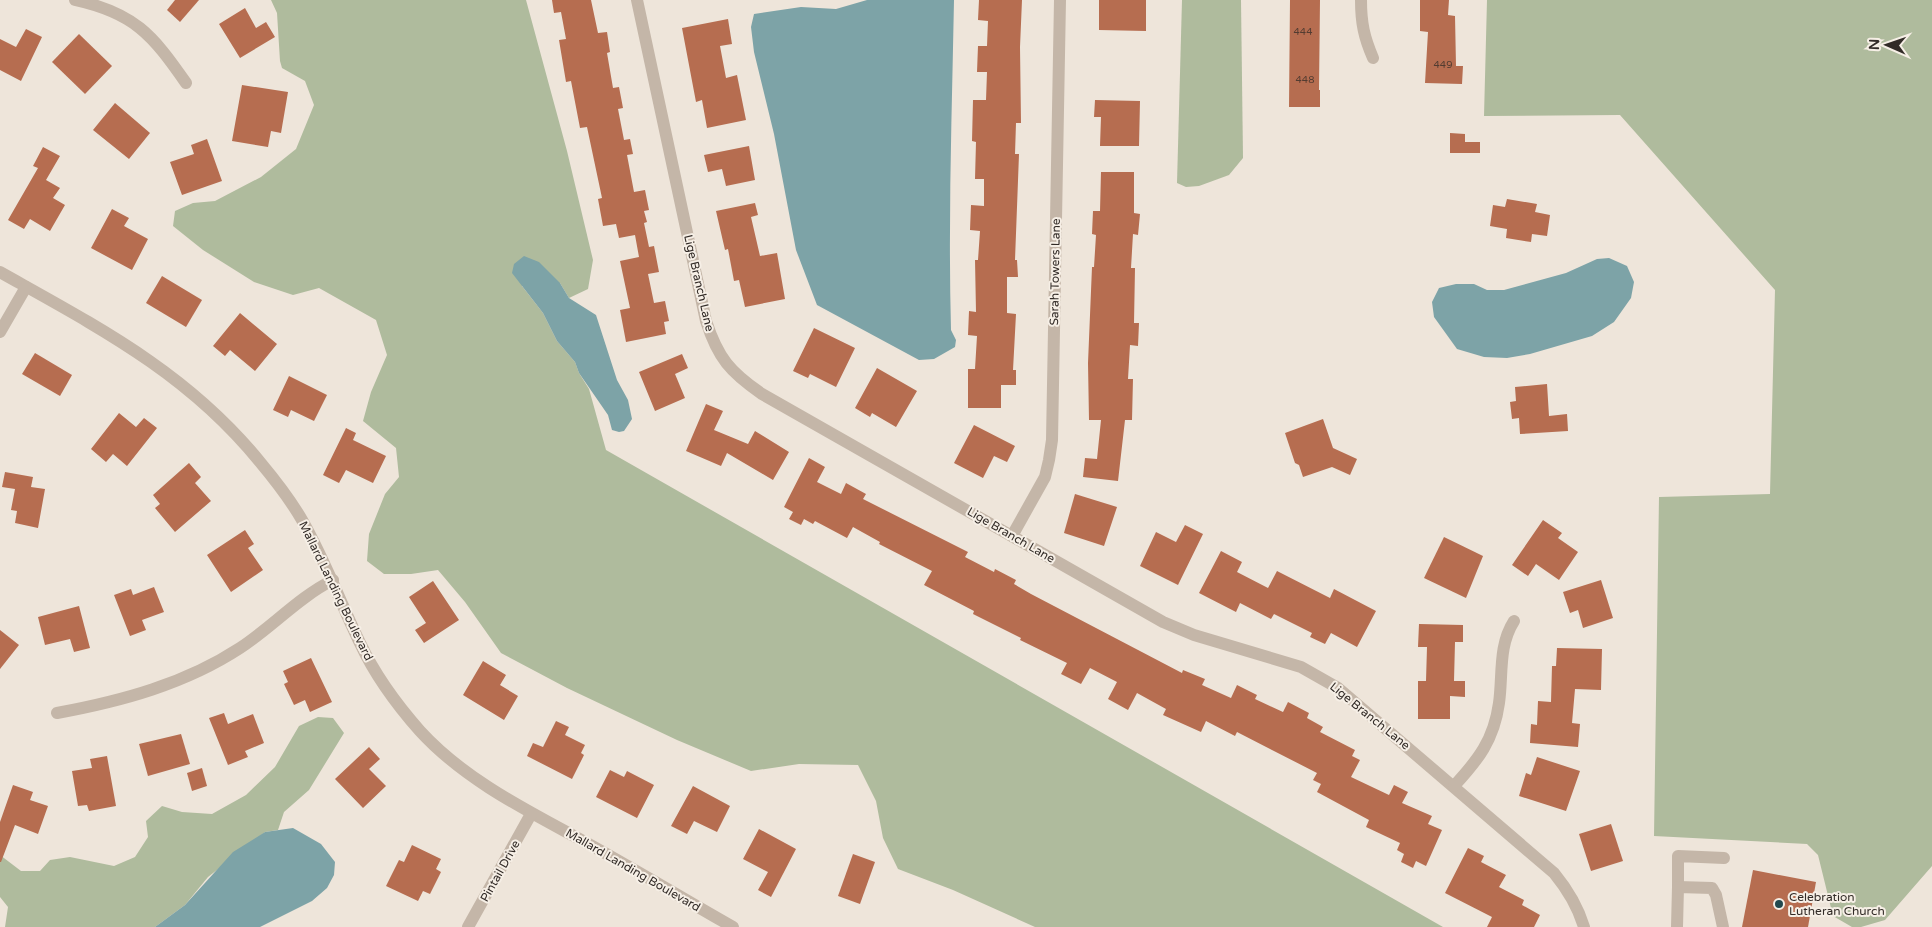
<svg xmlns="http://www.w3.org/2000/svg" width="1932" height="927" viewBox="0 0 1932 927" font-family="'Varela Round',sans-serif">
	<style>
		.green { fill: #afbb9d }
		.water { fill: #7da3a7 }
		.building { fill: #b66d50 }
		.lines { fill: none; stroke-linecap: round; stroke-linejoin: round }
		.minor { stroke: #c4b6a8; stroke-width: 12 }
		.poi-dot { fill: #22494e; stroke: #f6efe6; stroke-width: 2 }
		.labels { text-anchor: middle; stroke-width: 4; stroke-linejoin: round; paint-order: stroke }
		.number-label { font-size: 10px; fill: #533c31 }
		.street-label { font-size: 12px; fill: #322b27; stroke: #f6efe6 }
		.poi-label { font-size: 12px; fill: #322b27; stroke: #f6efe6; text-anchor: start }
	</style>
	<rect width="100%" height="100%" fill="#eee5da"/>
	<g class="green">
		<path d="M271,0H526L567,151L593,260L588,289L569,298L560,283L522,286L543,313L557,341L575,362L579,373L589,389L606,450L1443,927H1035L953,890L898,869L883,838L876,801L858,765L799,764L751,771L677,740L567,688L501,653L465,602L438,570L411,574H384L367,561L369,534L385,494L399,477L396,448L363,421L371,392L387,355L376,320L319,288L293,295L254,282L203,250L173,226L175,211L193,203L215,201L261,177L296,149L314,105L305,81L282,68L280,61L277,13Z"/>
		<path d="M1182,0H1241L1243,158L1229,175L1199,186L1186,187L1177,183Z"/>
		<path d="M1487,0H1932V866L1885,920L1861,927H1852L1833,916L1818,855L1807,844L1654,836L1659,497L1770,494L1775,290L1620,115L1484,116Z"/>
		<path d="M318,717L333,718L344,733L309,790L284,812L278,830L265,832L208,877L185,905L155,927H5L8,907L0,897V855L21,871H40L50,860L70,857L114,866L135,857L148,837L146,821L162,806L182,812L212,814L246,795L275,767L299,726Z"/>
	</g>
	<g class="water">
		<path d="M867,0H954C952,110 948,220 951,330L956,340L955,347L934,359L919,360L817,305L796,250L774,134L754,52L751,27L754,14L801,7L836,9Z"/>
		<path d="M524,256L539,262L560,283L569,298L596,315L617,380L628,400L632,419L624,431L619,432L612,430L608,415L579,373L575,362L557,341L543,313L512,273L514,264Z"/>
		<path d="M1609,258L1627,266L1634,282L1631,298L1614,322L1592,336L1530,354L1507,358L1484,357L1457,349L1434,317L1432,302L1439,288L1456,284H1474L1487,290H1504L1566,273L1597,259Z"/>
		<path d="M293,828L321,844L335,862L334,875L327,888L312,901L260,927H155L185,905L233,852L265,832Z"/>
	</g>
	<g class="building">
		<path d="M175,0H199L180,22L167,10Z"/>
		<path d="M552,0H591L598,33L607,32L610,52L607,53L613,88L619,87L623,108L618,109L624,140L630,139L633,154L627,155L634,192L645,190L649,210L644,211L647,222L644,223L649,247L654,246L659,272L648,274L654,303L665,301L669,321L664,322L666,334L626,342L620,310L630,308L620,261L639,257L635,235L619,238L616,224L603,226L598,199L602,198L587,127L580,128L571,81L566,82L559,40L566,39L561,12L554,13Z"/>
		<path d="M979,0H1022L1020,47L1021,123H1016L1015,154H1019L1015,260H1017L1018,277H1007V313L1016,314L1013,370H1016V385H1001V408H968V369H975L977,336L968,335L969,311L976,312L975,260H978L980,231L970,230L971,205L984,206V179H975L976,142L972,141L973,100H986L987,72H977L978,46H987L988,21L978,20Z"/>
		<path d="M1099,0H1146V31L1099,30Z"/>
		<path d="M1290,0H1320L1319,90H1320V107H1289Z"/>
		<path d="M1420,0H1449L1448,15L1455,16L1456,66H1463L1462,84L1425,83L1428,32L1420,31Z"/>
		<path d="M245,8L256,28L266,22L275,37L240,58L219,24Z"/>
		<path d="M728,19L732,44L720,46L726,78L737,75L746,120L707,128L702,100L696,102L682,28Z"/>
		<path d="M26,29L42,37L21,81L0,70V39L16,47Z"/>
		<path d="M79,34L112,66L85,94L52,62Z"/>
		<path d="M242,85L288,92L281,133L271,131L268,147L232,141Z"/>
		<path d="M1095,100L1140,101L1139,146H1100L1101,117H1094Z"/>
		<path d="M115,103L150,133L129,159L93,130Z"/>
		<path d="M1450,133L1465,134V142H1480V153H1450Z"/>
		<path d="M207,139L222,181L182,195L170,162L194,154L191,145Z"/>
		<path d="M749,146L755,180L726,186L722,169L708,172L704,155Z"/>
		<path d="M43,147L60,156L46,180L60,188L53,198L65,205L50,231L30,219L24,229L8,220L38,168L33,166Z"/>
		<path d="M1101,172H1134V213L1140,214L1138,235L1133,234L1131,268H1135L1134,323H1139L1138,346L1130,345L1128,379H1133L1132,420H1125L1118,481L1083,477L1085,458L1097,459L1101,420H1089L1088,363L1092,267H1094L1096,235L1092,234L1093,211H1100Z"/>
		<path d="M1507,199L1537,204L1535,212L1550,215L1547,236L1532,234L1531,242L1506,238L1507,229L1490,226L1493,205L1505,207Z"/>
		<path d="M755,203L758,215L751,217L760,256L777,253L785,299L745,307L739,280L734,281L728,249L725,250L716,211Z"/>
		<path d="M112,209L129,218L124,226L148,239L132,270L91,248Z"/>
		<path d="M162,276L202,300L186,327L146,303Z"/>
		<path d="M240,313L277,344L255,371L230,350L225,356L213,346Z"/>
		<path d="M814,328L855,348L836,387L810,374L808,378L793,371Z"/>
		<path d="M35,353L72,375L60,396L22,374Z"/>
		<path d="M682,354L688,368L675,374L685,398L655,411L639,372Z"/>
		<path d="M877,368L917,391L896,427L872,413L870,417L855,408Z"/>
		<path d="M289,376L327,395L314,421L291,410L288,417L273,410Z"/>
		<path d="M1547,384L1549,416L1567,414L1568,431L1520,434L1519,418L1512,419L1510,402L1516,401L1515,387Z"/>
		<path d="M706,404L723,411L714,430L748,444L755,431L789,452L773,480L727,453L721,466L686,451Z"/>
		<path d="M119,413L136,427L144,418L157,428L127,466L113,454L106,462L91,449Z"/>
		<path d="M1323,419L1333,448L1357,459L1350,475L1332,467L1303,477L1299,465L1295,463L1285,433Z"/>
		<path d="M974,425L1015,446L1007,462L994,456L983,478L954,463Z"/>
		<path d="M346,428L356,433L353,440L386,456L373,483L346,470L339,483L323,475Z"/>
		<path d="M809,458L825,467L817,482L841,494L846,483L866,494L863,499L968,552L965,557L994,572L995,569L1016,580L1014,584L1031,594L1182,673L1183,670L1205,679L1202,685L1231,698L1237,685L1257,695L1255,699L1283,712L1288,702L1309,713L1307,718L1323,727L1320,732L1355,750L1352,756L1360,760L1351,777L1389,795L1394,785L1408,792L1402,803L1432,816L1428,824L1442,830L1426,866L1416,861L1413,868L1401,862L1404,854L1397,850L1400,843L1366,827L1369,820L1317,792L1321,784L1313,780L1317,773L1237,732L1235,736L1206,721L1201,732L1163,715L1166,709L1137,693L1128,710L1108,699L1117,682L1090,668L1081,684L1061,674L1067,663L1020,640L1021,638L973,614L974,611L924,585L932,571L879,544L880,542L853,527L847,538L815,521L813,524L804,519L801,525L789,519L793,512L784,507Z"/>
		<path d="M189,463L201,477L195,483L211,501L175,532L155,508L160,504L153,495Z"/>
		<path d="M5,472L33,477L31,487L45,489L38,528L15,523L17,511L11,510L15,489L2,487Z"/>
		<path d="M1075,494L1117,507L1104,546L1064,533Z"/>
		<path d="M1543,520L1562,533L1558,538L1578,552L1559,580L1536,564L1528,576L1512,565Z"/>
		<path d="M1185,525L1203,534L1178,585L1140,566L1156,532L1176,542Z"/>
		<path d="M245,530L254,544L248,548L263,570L231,592L207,555Z"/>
		<path d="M1444,537L1483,556L1466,598L1424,578Z"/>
		<path d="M1221,551L1242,562L1237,572L1268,588L1277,571L1330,598L1334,589L1376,611L1357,647L1331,633L1325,644L1310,637L1312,633L1274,614L1271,619L1240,603L1236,612L1199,593Z"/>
		<path d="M1601,580L1613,618L1583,628L1578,610L1570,613L1563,592Z"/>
		<path d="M433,581L459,620L424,643L415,630L426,623L409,597Z"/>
		<path d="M154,587L164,612L142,620L146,630L130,636L114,595L131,589L133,595Z"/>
		<path d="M79,606L90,648L74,652L70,639L45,645L38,617Z"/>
		<path d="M1419,624L1463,625V642H1455L1454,681H1465V697L1450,696V719H1418V681H1426L1427,647H1418Z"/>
		<path d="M0,630L19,645L0,669Z"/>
		<path d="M1557,648L1602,649L1601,690L1575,689L1572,723L1580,724L1578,747L1530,743L1531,724L1537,725L1538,701L1551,702L1552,666H1556Z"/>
		<path d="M311,658L332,702L310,712L305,700L294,705L284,684L288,682L283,671Z"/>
		<path d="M483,661L506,675L500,685L518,696L504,720L463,695Z"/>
		<path d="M224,713L228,724L253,714L264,743L245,751L248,757L228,765L209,718Z"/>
		<path d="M556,721L569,727L565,735L585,745L581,753L584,755L572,779L527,756L533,743L543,747Z"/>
		<path d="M181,734L190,764L148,776L139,744Z"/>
		<path d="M369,747L380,759L369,769L386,786L363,808L335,779Z"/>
		<path d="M107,756L116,806L89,811L87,805L78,806L72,771L92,768L90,759Z"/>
		<path d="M1537,757L1580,771L1566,811L1519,796L1526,773L1531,775Z"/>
		<path d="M202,768L207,786L192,791L187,773Z"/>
		<path d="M610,770L624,777L627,771L654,785L637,818L596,797Z"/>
		<path d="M13,785L33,792L30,800L48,806L38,834L15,825L1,862H0V822Z"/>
		<path d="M693,786L730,806L717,832L694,821L687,834L671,826Z"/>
		<path d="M1611,824L1623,861L1591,871L1579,834Z"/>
		<path d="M759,829L796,849L771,897L758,890L768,872L743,859Z"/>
		<path d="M412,845L441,859L436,869L441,872L430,894L423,891L418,901L386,886L399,860L404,862Z"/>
		<path d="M1468,848L1484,856L1481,862L1506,875L1499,887L1524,900L1522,905L1540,915L1534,927H1487L1492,917L1445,893Z"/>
		<path d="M853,854L875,862L860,904L838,896Z"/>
		<path d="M1753,870L1816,882L1808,927H1742Z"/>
	</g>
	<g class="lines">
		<g class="minor">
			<path d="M75,0C134,13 152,34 186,83"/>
			<path d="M637,0L706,321C718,358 730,372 762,394L1163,622L1194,635L1301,667L1338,688L1554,873C1568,890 1578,907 1584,927"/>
			<path d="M1361,0C1361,23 1364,37 1373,58"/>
			<path d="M0,272C98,327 188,373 260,462C275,480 290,499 302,520C325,560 340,602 360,643C375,675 397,705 420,731C462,777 520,807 574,836C628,865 680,897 733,927"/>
			<path d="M0,332L26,287"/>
			<path d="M1012,536L1045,477L1049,460L1052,440L1060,0"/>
			<path d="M57,713C122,701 185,684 240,648C272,627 299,597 333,580"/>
			<path d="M1454,786C1478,760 1494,740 1499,703C1503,675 1498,646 1514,621"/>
			<path d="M1678,887V856L1724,858"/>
			<path d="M468,927L531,814"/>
			<path d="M1677,927L1678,887L1712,888L1716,895L1723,927"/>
		</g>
	</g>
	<circle class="poi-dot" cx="1779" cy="904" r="5"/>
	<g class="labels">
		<g class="number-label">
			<text x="1303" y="35">444</text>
			<text x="1443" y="68">449</text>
			<text x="1305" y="83">448</text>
		</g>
		<g class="street-label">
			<text transform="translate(1055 272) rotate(-89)" y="4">Sarah Towers Lane</text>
			<text transform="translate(699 283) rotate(77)" y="4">Lige Branch Lane</text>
			<text transform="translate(1011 535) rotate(30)" y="4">Lige Branch Lane</text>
			<text transform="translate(336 591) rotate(64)" y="4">Mallard Landing Boulevard</text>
			<text transform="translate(1370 716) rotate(39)" y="4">Lige Branch Lane</text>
			<text transform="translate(633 870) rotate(30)" y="4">Mallard Landing Boulevard</text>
			<text transform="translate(500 871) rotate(-61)" y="4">Pintail Drive</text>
		</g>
		<g class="poi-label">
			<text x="1789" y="901">Celebration<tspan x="1789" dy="14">Lutheran Church</tspan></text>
		</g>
	</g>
	<g transform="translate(1887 45) rotate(272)" stroke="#f6efe6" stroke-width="4" paint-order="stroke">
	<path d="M0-4L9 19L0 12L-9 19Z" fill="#322b27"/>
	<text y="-8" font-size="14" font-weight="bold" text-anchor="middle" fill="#322b27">N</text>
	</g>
</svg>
